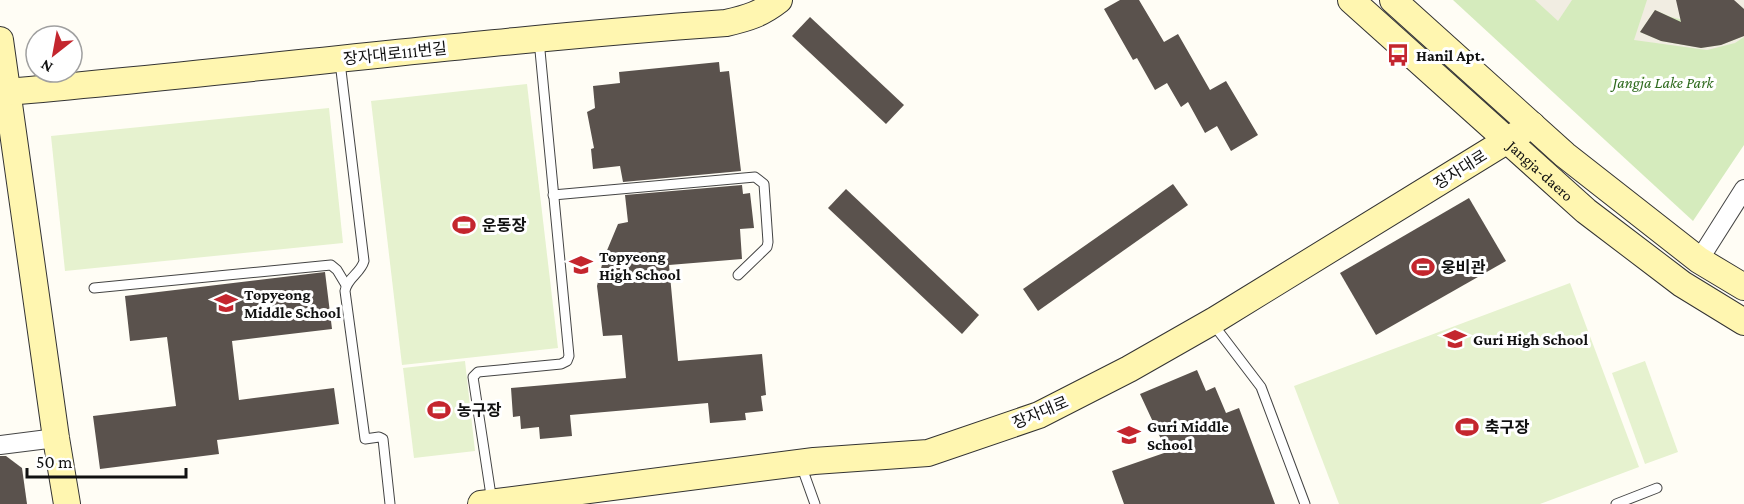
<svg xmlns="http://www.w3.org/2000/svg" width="1744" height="504" viewBox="0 0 1744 504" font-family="'Crimson Pro','Noto Sans KR',serif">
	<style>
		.green { fill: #d5ebbd }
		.pitch { fill: #e6f2cf }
		.plaza { fill: #f1ede2 }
		.building { fill: #5a524d }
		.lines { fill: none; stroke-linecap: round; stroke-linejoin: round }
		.lane-casing { stroke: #444; stroke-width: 11 }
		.street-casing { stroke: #444; stroke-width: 20 }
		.secondary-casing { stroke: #333; stroke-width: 28 }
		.lane { stroke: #fff; stroke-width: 9 }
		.street { stroke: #fff; stroke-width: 18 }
		.secondary { stroke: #fff6b0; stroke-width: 26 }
		.labels { text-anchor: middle; stroke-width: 6; stroke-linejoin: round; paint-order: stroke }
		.street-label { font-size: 16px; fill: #111; stroke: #fff }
		.poi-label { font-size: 16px; font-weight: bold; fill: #111; stroke: #fff; text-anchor: start }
		.park-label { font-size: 16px; font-style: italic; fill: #2f6b1f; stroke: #fff }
	</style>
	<rect width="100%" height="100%" fill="#fffdf5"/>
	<path class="green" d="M1453,0H1744V145L1693,221Z"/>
	<g class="pitch">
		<path d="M527,84L558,348L402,365L371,101Z"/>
		<path d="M329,108L343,243L65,271L51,136Z"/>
		<path d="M1570,283L1639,467L1540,504H1339L1294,386Z"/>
		<path d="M465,361L475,451L414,458L403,368Z"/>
		<path d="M1645,361L1678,452L1645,464L1612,373Z"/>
	</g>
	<g class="plaza">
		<path d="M1535,0H1572L1558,21Z"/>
		<path d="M1647,0H1744V9L1737,3L1723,14L1688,21L1671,17L1655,10L1640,32L1661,41L1701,48L1721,45L1744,36V37L1735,43L1707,50L1634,40Z"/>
	</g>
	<g class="building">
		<path d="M1120,0H1139L1164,42L1178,34L1210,90L1226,81L1258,135L1231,151L1217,126L1205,133L1188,102L1181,107L1167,83L1155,90L1137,58L1133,60L1104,9Z"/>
		<path d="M1676,0H1734L1744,9V36L1721,45L1701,48L1661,41L1640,32L1655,10L1681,22Z"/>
		<path d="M810,17L904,105L886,124L792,36Z"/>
		<path d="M719,62L720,72L729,71L741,171L623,182L620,166L593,169L591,149L594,148L587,112L595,108L593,86L620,83L619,72Z"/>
		<path d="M1173,184L1188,205L1038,311L1023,289Z"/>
		<path d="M742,185L743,194L750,193L754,228L740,229L742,259L669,265L678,361L762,354L766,395L761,396L763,411L745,413L746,420L710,423L708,403L570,415L572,436L540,439L539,427L521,429L520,416L513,417L511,388L626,378L622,335L603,336L597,286L603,260L618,224L628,222L625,195Z"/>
		<path d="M846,189L979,315L962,334L828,208Z"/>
		<path d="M1469,198L1506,261L1376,335L1340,273Z"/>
		<path d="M325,272L332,329L232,341L239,400L334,388L339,424L217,440L219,454L100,469L93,416L176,406L167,337L130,341L125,296Z"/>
		<path d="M1197,370L1206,391L1215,387L1226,413L1239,408L1275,504H1124L1112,471L1167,452L1140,394Z"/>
		<path d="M0,456H6L22,468L27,504H0Z"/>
	</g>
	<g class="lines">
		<g class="lane-casing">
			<g id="lane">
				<path d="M340,62L364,261C361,273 347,278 345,291L365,439L379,437L383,439L390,504"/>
				<path d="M553,195L755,177L764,184L768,242L767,247L738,275"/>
				<path d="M94,288L331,265L337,270L346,285"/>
				<path d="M1213,324L1261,387L1305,504"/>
				<path d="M801,465L815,504"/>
				<path d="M492,502L473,377L478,372L561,364L567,361L569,356L539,40"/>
				<path d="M1616,504L1657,488"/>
			</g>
		</g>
		<g class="street-casing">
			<g id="street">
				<path d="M1699,260L1744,189"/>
				<path d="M0,445L56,438"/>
			</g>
		</g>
		<g class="secondary-casing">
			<g id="secondary">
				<path id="s1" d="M1351,0L1586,211L1682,284L1744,322"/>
				<path d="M1393,0L1565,155L1699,260L1744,287"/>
				<path d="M0,40L56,438L67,504"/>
				<path d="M7,92C247,71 486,40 726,23C748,18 761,14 779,0"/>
				<path d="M481,504L814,461L928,453L1039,415L1129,369L1215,320L1532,125"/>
			</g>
		</g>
		<use href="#lane" class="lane"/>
		<use href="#street" class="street"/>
		<use href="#secondary" class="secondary"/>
	</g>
	<defs>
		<g id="bus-bare" transform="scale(1.8)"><path d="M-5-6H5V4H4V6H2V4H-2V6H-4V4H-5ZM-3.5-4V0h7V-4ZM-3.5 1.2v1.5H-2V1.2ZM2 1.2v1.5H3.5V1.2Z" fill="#c4262e" stroke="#fff" stroke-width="2.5" paint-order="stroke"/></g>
		<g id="stadium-bare" transform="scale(1.8)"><path d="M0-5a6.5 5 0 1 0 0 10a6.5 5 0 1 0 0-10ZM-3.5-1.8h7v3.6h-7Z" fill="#c4262e" stroke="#fff" stroke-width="2.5" paint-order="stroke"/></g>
		<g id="school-bare" transform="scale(1.8)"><path d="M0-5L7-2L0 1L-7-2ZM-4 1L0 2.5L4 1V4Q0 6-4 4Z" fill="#c4262e" stroke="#fff" stroke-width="2.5" paint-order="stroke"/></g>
	</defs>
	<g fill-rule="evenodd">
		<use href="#bus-bare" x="1398" y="55"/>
		<use href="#stadium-bare" x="464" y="225"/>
		<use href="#school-bare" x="581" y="265"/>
		<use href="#stadium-bare" x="1423" y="267"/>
		<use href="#school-bare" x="226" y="303"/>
		<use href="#school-bare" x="1455" y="339"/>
		<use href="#stadium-bare" x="439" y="410"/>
		<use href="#stadium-bare" x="1467" y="427"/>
		<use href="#school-bare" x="1129" y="435"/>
	</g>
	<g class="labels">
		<g class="street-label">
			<text transform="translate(395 53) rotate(-6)" y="6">장자대로111번길</text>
			<text transform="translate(1460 169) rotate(-32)" y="6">장자대로</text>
			<text dy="6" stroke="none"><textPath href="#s1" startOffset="255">Jangja-daero</textPath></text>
			<text transform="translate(1040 412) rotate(-23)" y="6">장자대로</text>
		</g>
		<g class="poi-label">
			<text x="1416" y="61">Hanil Apt.</text>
			<text x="482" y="231">운동장</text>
			<text x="599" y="262">Topyeong<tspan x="599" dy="18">High School</tspan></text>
			<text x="1441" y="273">웅비관</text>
			<text x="244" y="300">Topyeong<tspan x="244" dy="18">Middle School</tspan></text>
			<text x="1473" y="345">Guri High School</text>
			<text x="457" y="416">농구장</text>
			<text x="1147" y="432">Guri Middle<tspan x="1147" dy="18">School</tspan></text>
			<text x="1485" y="433">축구장</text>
		</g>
		<g class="park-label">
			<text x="1663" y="88">Jangja Lake Park</text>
		</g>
	</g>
	<g transform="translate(54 54) rotate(211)"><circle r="28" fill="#ffffff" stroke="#a0a0a0" stroke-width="1.5"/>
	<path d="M0-4.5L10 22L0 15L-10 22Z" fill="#c4262e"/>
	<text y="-9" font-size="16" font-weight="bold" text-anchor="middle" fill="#111111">N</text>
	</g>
	<path d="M27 468v9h159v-9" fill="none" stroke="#111111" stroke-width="3"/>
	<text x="36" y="468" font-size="18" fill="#111111" stroke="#ffffff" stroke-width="4.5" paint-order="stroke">50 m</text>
</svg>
